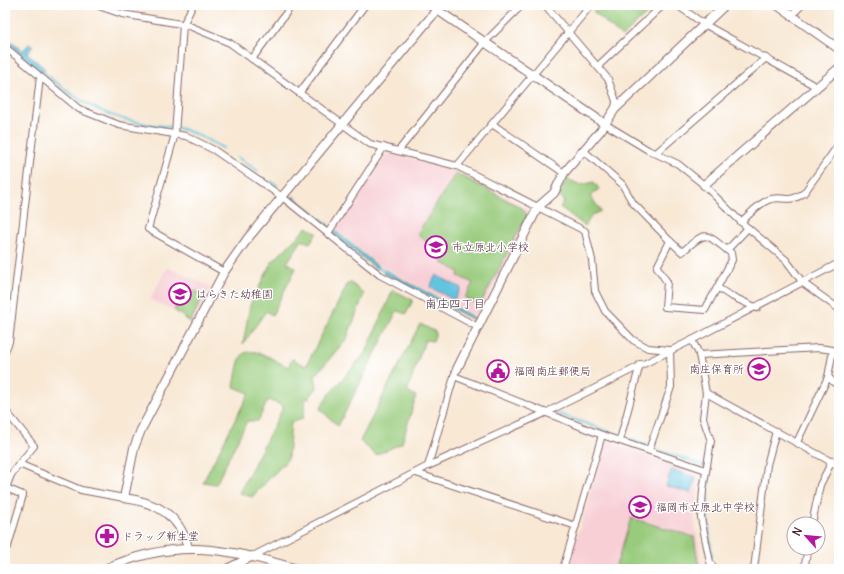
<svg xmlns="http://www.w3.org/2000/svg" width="844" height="574" viewBox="0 0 844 574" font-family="Delius,'Klee One',sans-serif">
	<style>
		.built { fill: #f7cfd5 }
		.green { fill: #98cb7b; stroke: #717553 }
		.water { fill: #62c5e0; stroke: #567286 }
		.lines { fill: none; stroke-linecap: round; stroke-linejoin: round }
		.stream { stroke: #62c5e0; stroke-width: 2 }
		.minor-casing { stroke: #876566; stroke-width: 8 }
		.tertiary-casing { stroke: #876566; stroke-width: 10 }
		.minor { stroke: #fff; stroke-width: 6 }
		.tertiary { stroke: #fff; stroke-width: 8 }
		.labels { text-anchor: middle; stroke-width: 3; stroke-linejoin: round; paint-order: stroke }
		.poi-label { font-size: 11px; fill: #4a1f2b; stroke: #fff; text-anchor: start }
		.neighbourhood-label { font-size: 12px; fill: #4a1f2b; stroke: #fff }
	</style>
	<rect width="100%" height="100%" fill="#fff"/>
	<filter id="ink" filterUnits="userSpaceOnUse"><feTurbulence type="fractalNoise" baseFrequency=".025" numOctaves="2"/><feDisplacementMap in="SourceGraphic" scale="8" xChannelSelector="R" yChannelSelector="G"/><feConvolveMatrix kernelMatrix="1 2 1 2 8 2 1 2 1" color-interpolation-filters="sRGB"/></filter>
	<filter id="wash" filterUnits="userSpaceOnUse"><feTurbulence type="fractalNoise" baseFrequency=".012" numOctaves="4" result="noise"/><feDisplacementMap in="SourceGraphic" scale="16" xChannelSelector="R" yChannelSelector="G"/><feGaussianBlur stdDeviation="0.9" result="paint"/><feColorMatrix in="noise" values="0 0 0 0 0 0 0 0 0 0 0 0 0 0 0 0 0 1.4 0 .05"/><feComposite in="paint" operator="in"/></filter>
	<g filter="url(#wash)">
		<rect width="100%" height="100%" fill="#f8e8d4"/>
		<g class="built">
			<path d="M387,153L421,161L456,171L527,209L530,215L478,317L379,265L336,229Z"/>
			<path d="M167,267L211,287L192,324L172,309L150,300Z"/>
			<path d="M611,442L697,474L699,478L694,518L701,561L705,569H567L606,443Z"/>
		</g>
		<g class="green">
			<path d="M599,5H656L622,37L593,11Z"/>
			<path d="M456,173L522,208L527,215L480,305L465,298L473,283L458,276L459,272L441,262L444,257L417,234Z"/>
			<path d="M567,179L581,185L594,182L599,189L590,196L601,211L592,215L585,226L560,207L564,202L559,196Z"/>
			<path d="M307,227L317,233L310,243L302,240L287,263L296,268L272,315L266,311L243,344L250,305L272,262Z"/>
			<path d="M350,282L364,294L347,338L315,376L317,388L308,399L306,397L303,419L291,422L288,459L252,497L239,493L284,406L268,400L258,421H247L216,484L203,482L249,393L234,387C236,378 237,365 241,357C250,342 276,362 288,367L292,359L306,366L348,283Z"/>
			<path d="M185,287L204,295L190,322L174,310Z"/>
			<path d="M393,290L413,300L406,314L397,311L338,426L320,409L326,398L366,352Z"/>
			<path d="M420,324L436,332L433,341L425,340L407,392L416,396L402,443L376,455L360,441Z"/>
			<path d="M631,518L694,537L698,563L702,569H615Z"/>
		</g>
		<g class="water">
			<path d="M5,36L22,51L30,43L33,46L27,53L45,69L42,73L5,41Z"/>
			<path d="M293,196L329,225L325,227L292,200Z"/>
			<path d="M334,230L379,267L377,269L333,235Z"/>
			<path d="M385,270L477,319L476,321L383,273Z"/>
			<path d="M436,275L461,288L454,300L430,287Z"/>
			<path d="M671,470L696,477L691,493L666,486Z"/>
		</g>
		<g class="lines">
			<g class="stream">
				<path d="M41,70C71,96 97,114 136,122C151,126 167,125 182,129C196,133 210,141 223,148"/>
				<path d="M237,157L258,171"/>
				<path d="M271,181L277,185"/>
				<path d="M376,267L387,272"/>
				<path d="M452,370L475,319"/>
				<path d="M559,414L710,468L707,511L712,557"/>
			</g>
		</g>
	</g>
	<g filter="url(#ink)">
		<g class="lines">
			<g class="minor-casing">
				<g id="minor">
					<path d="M96,5L122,14L187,25L230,43L370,144L457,166L585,231L592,260L595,291L605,311L633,340L648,348L670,350L671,387L649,450"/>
					<path d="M193,5L183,25L175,134L148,229L224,272"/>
					<path d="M545,5L608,79L616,101L615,109"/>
					<path d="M677,5L704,24L817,87"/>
					<path d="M791,16L802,5"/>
					<path d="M5,47L79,109L119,125L186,136L214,150L281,196L380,275L478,327"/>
					<path d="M252,59L292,5"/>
					<path d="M598,66L663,5"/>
					<path d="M300,92L365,5"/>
					<path d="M492,124L564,173"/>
					<path d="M605,124L648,150L678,164L704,185L741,222L786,260L803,283L839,309"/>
					<path d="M399,150L485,42L522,5"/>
					<path d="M584,151L622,184L633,203L670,241L682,252C706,232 703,231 727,250L748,228"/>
					<path d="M656,153L766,58"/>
					<path d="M457,166L591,5"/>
					<path d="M741,222C749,215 758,204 768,200C781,194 787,205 804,193L839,144"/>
					<path d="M328,233L384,147"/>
					<path d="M670,241L657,267L667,282L665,307L705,310L732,260L731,253L727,250"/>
					<path d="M718,288L729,295L757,308"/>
					<path d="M692,340L699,354L706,393L703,418L711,441L703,490L701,518L710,562L714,569"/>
					<path d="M5,351L9,342L40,77"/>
					<path d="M699,355L819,348L833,350L828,377L839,387"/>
					<path d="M454,376L602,435L706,470"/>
					<path d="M706,393L839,466"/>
					<path d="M5,410L34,446L19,464L81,490L124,498"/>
					<path d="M620,440L640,364"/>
					<path d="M797,442L828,377"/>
					<path d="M428,466L455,373"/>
					<path d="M416,473L576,526"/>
					<path d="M812,524L820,485L832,461"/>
					<path d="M5,545L8,546L23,495L6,488L11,475L19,464"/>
					<path d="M253,556L428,466L545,413L692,340L839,263"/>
					<path d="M563,569L602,435"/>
					<path d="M754,569L767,465L776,431"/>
					<path d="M804,569L808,548"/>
				</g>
			</g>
			<g class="tertiary-casing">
				<g id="tertiary">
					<path d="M430,5L605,124"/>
					<path d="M777,5L839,49"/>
					<path d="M704,185L839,68"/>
					<path d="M457,369L538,207L554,193L564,173L601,130L615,109L725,5"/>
					<path d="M188,548C180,515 156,502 124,498L134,448L141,430L224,272L248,238L441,5"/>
					<path d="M105,569C175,537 226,548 297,569"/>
					<path d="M227,569L253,556"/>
				</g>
			</g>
			<use href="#minor" class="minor"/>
			<use href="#tertiary" class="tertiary"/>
		</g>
	</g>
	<defs>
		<g id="school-ring" transform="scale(1.15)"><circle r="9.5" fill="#fff" stroke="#b5179e" stroke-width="1.5"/><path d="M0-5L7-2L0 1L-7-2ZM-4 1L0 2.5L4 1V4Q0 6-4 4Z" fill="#b5179e"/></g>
		<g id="civic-ring" transform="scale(1.15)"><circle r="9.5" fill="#fff" stroke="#b5179e" stroke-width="1.5"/><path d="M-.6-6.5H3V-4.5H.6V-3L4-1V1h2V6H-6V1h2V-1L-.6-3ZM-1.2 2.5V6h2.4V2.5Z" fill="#b5179e"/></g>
		<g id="pharmacy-ring" transform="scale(1.15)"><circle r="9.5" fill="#fff" stroke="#b5179e" stroke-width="1.5"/><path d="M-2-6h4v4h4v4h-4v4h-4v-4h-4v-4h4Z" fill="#b5179e"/></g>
	</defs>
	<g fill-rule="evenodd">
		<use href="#school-ring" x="436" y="247"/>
		<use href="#school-ring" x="180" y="294"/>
		<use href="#school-ring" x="759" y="369"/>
		<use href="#civic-ring" x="498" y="371"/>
		<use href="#school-ring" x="640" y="507"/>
		<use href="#pharmacy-ring" x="107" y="536"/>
	</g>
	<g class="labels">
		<g class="poi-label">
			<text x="452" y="251">市立原北小学校</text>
			<text x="196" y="298">はらきた幼稚園</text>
			<text x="744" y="373" text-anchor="end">南庄保育所</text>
			<text x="514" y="375">福岡南庄郵便局</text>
			<text x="656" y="511">福岡市立原北中学校</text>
			<text x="122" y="540">ドラッグ新生堂</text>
		</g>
		<g class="neighbourhood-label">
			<text x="455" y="308">南庄四丁目</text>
		</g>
	</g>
	<rect width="844" height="574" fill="none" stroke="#fff" stroke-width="20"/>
	<g transform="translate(806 536) rotate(297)"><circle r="19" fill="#ffffff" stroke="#b7a5aa"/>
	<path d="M0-3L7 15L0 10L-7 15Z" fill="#b5179e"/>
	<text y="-6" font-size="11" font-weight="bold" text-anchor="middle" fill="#4a1f2b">N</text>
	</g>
</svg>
